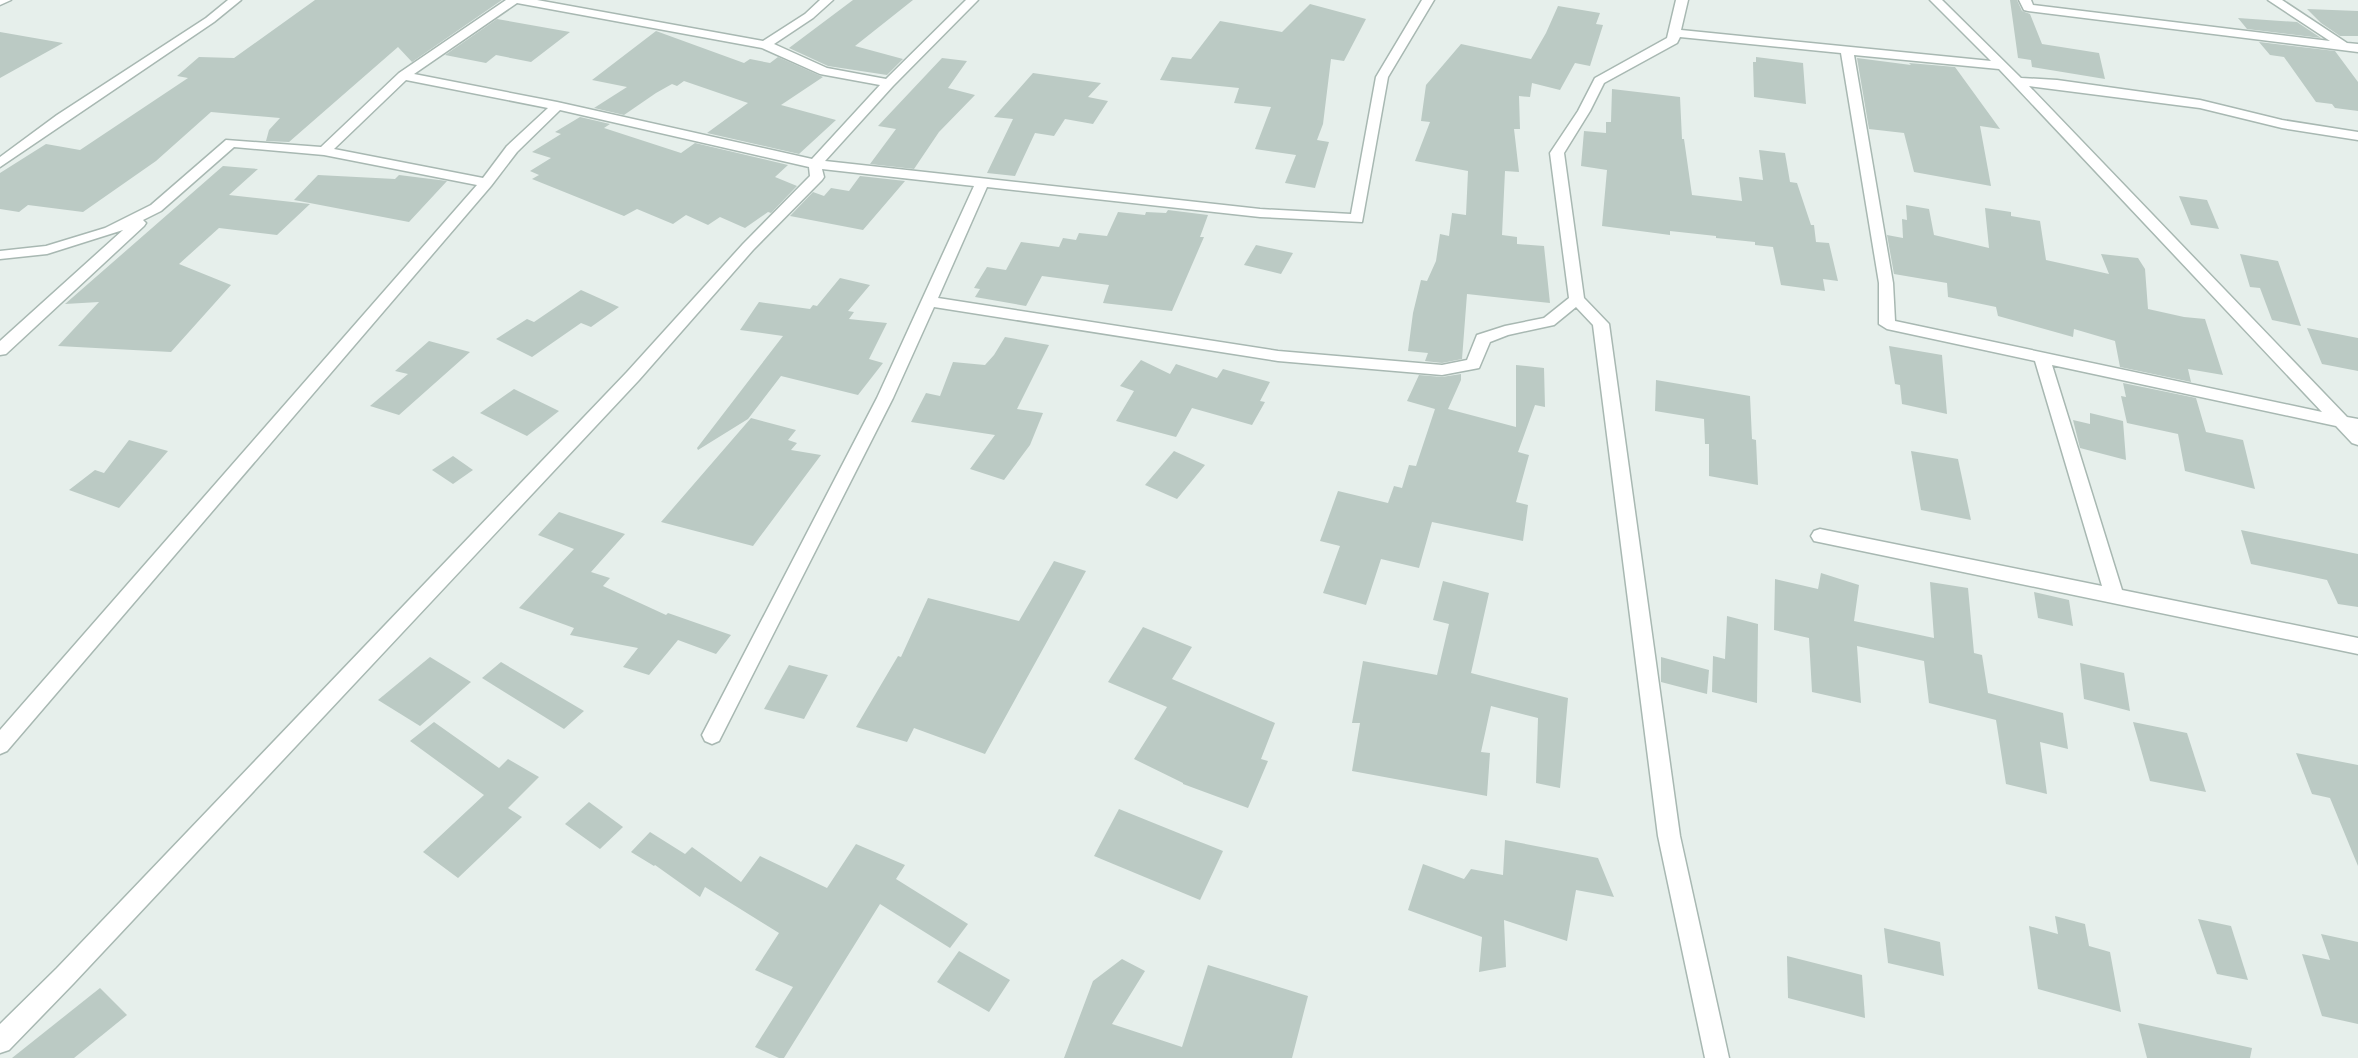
<svg xmlns="http://www.w3.org/2000/svg" width="2358" height="1058" viewBox="0 0 2358 1058" font-family="Mulish,sans-serif">
	<style>
		.building { fill: #bbcac4 }
		.lines { fill: none; stroke-linecap: round; stroke-linejoin: round }
		.street-casing { stroke: #a8b8b2; stroke-width: 3 }
		.street { fill: #fff; fill-rule: evenodd }
	</style>
	<rect width="100%" height="100%" fill="#e6efeb"/>
	<g class="building">
		<path d="M315,0H502L412,62L398,47L289,142L266,141L269,130L280,118L211,112L156,161L83,212L28,205L19,212L0,209V173L46,144L80,150L188,78L177,76L199,57L234,58Z"/>
		<path d="M853,0H913L855,46L903,59L887,75L828,66L789,48Z"/>
		<path d="M2010,0H2017L2022,11L2030,14L2042,44L2099,53L2105,79L2032,67L2031,60L2018,58Z"/>
		<path d="M1310,4L1366,19L1344,61L1331,59L1323,124L1317,140L1329,142L1315,188L1285,183L1296,155L1255,149L1271,107L1234,103L1239,88L1160,80L1172,57L1191,59L1220,21L1282,32Z"/>
		<path d="M1558,6L1600,13L1596,24L1603,25L1590,66L1575,63L1560,90L1532,83L1530,97L1519,96L1520,129H1514L1519,172L1505,171L1502,235L1517,237V244L1544,246L1550,303L1467,294L1462,359L1442,363L1425,361L1428,353L1408,351L1413,313L1421,280L1427,281L1436,261L1440,234L1449,236L1452,213L1466,215L1468,171L1415,161L1430,122L1421,121L1426,85L1461,44L1531,59L1546,33Z"/>
		<path d="M2307,9L2358,11V36H2340L2321,23Z"/>
		<path d="M2238,18L2297,22L2321,38L2247,29Z"/>
		<path d="M497,19L570,32L531,62L496,55L486,63L445,55Z"/>
		<path d="M656,31L744,63L750,59L770,63L778,57L823,77L781,105L836,120L799,154L707,133L748,103L684,81L677,86L672,84L656,93L624,115L594,108L627,87L592,80Z"/>
		<path d="M0,32L63,43L0,78Z"/>
		<path d="M2259,42L2335,51L2358,82V111L2335,108L2332,104L2316,102L2284,57L2270,55Z"/>
		<path d="M1756,57L1803,63L1806,104L1754,97L1753,62H1756Z"/>
		<path d="M942,58L967,61L948,88L975,95L939,132L914,169L870,164L896,129L878,126Z"/>
		<path d="M1857,58L1911,65L1909,63L1955,67L2000,129L1980,126L1991,186L1914,172L1904,133L1869,129Z"/>
		<path d="M1033,73L1101,83L1088,97L1108,101L1093,124L1065,119L1054,136L1035,133L1015,176L987,173L1013,119L994,117Z"/>
		<path d="M1612,89L1680,97L1682,139H1684L1692,195L1742,201L1739,177L1763,180L1759,150L1785,153L1790,182L1797,183L1811,225H1814L1816,242L1829,243L1838,281L1823,279L1825,291L1781,285L1773,247L1755,245V242L1716,238V236L1670,231V235L1602,226L1607,170L1581,166L1584,131L1606,133V122H1611Z"/>
		<path d="M580,117L610,124L604,128L681,153L695,143L788,165L775,177L797,186L771,213L768,212L745,228L720,217L708,225L686,215L673,224L637,209L624,216L532,179L539,175L530,171L551,158L532,152L561,134L555,132Z"/>
		<path d="M223,166L258,169L229,195L310,204L277,235L219,228L179,264L231,285L171,352L58,346L99,302L65,304Z"/>
		<path d="M318,175L395,179L399,175L447,181L409,222L294,200Z"/>
		<path d="M860,176L905,181L863,230L790,216L813,192L824,196L831,188L849,191Z"/>
		<path d="M2179,196L2207,200L2219,229L2191,225Z"/>
		<path d="M1906,205L1929,209L1934,235L1989,248L1985,208L2011,212V216L2040,221L2046,260L2109,274L2101,254L2138,258L2145,269L2148,309L2184,317L2205,319L2223,375L2188,369L2191,382L2120,367L2115,341L2074,329L2073,337L1998,316L1996,307L1948,297L1947,283L1894,274L1887,235L1903,238L1902,219L1907,220Z"/>
		<path d="M1168,210L1208,215L1200,237H1204L1172,311L1103,303L1109,285L1042,276L1026,306L975,297L980,289L974,288L987,267L1006,270L1021,242L1059,247L1063,238L1076,240L1079,233L1107,236L1118,212L1145,215L1146,212L1166,213Z"/>
		<path d="M1256,245L1293,253L1281,274L1244,265Z"/>
		<path d="M2240,254L2278,261L2301,326L2272,320L2260,288L2250,287Z"/>
		<path d="M840,278L870,285L848,311L854,312L849,319L887,323L869,359L883,363L858,395L781,376L748,419L698,450L697,448L783,336L740,330L759,302L810,309L813,305L817,306Z"/>
		<path d="M581,290L619,307L591,327L581,323L532,357L496,339L527,319L534,322Z"/>
		<path d="M2307,328L2358,338V371L2322,364Z"/>
		<path d="M1005,337L1049,345L1017,409L1043,413L1030,445L1004,480L970,469L995,435L911,422L926,393L940,396L953,362L985,365L994,355Z"/>
		<path d="M429,341L470,352L399,415L370,406L408,374L395,371Z"/>
		<path d="M1889,346L1942,355L1947,414L1902,404L1900,385L1895,384Z"/>
		<path d="M1141,360L1170,374L1176,364L1217,378L1223,369L1270,382L1260,401L1265,402L1252,425L1192,408L1176,437L1116,421L1134,391L1120,386Z"/>
		<path d="M1516,365L1544,368L1545,407L1535,405L1518,452L1529,455L1516,502L1528,505L1523,541L1432,522L1419,568L1381,559L1366,605L1323,593L1340,546L1320,541L1338,491L1388,503L1394,486L1402,488L1409,465L1416,466L1435,409L1407,401L1419,375L1442,377L1461,374V380L1448,409L1516,427Z"/>
		<path d="M1656,380L1750,396L1752,439L1756,440L1758,485L1709,476V444H1705L1704,419L1655,411Z"/>
		<path d="M2123,383L2196,398L2206,432L2243,440L2255,489L2185,471L2178,434L2127,423L2121,396L2126,397Z"/>
		<path d="M514,389L559,411L527,436L480,413Z"/>
		<path d="M2090,413L2123,421L2126,460L2080,448L2073,420L2090,424Z"/>
		<path d="M751,418L796,430L788,440L797,443L791,450L821,455L753,546L661,522Z"/>
		<path d="M129,440L168,451L119,508L69,490L95,470L104,473Z"/>
		<path d="M1174,451L1205,465L1177,499L1145,485Z"/>
		<path d="M1911,451L1958,459L1971,520L1921,510Z"/>
		<path d="M453,456L473,470L453,484L432,470Z"/>
		<path d="M559,512L625,534L591,572L610,578L603,586L666,615L668,613L731,635L716,654L678,640L649,675L623,667L638,648L570,635L574,628L519,608L574,549L538,535Z"/>
		<path d="M2241,530L2358,554V607L2338,604L2327,580L2251,564Z"/>
		<path d="M1054,561L1086,571L985,754L914,728L907,742L856,727L898,656L901,657L928,598L1019,621Z"/>
		<path d="M1821,573L1859,585L1854,621L1934,638L1930,582L1968,588L1974,653L1982,655L1988,693L2063,713L2068,749L2040,742L2047,794L2006,784L1996,720L1929,703L1924,661L1857,646L1861,703L1812,692L1809,638L1774,630L1775,579L1818,589Z"/>
		<path d="M1443,581L1489,593L1471,673L1568,698L1560,788L1536,783L1538,718L1491,706L1481,752L1490,753L1487,796L1352,771L1360,723H1352L1363,661L1437,675L1449,624L1433,620Z"/>
		<path d="M2034,592L2069,600L2073,626L2038,618Z"/>
		<path d="M1727,616L1758,624L1757,703L1712,692L1713,656L1725,659Z"/>
		<path d="M1143,627L1192,647L1172,679L1275,723L1261,759L1268,761L1248,808L1183,784V783L1134,759L1167,707L1108,682Z"/>
		<path d="M430,657L471,682L420,726L378,700Z"/>
		<path d="M1661,657L1709,670L1707,694L1661,682Z"/>
		<path d="M501,662L584,711L564,729L482,678Z"/>
		<path d="M2080,663L2124,673L2130,711L2084,699Z"/>
		<path d="M789,665L828,675L804,719L764,709Z"/>
		<path d="M434,722L499,768L508,759L539,777L508,808L522,817L458,878L423,852L484,795L410,741Z"/>
		<path d="M2133,722L2187,733L2206,792L2150,781Z"/>
		<path d="M2296,753L2358,765V866L2330,798L2312,794Z"/>
		<path d="M589,802L623,827L600,849L565,824Z"/>
		<path d="M1119,809L1223,851L1200,900L1094,856Z"/>
		<path d="M650,832L685,854L692,847L741,882L760,856L827,888L856,844L905,865L896,879L968,924L950,948L880,904L784,1058H779L755,1047L793,987L755,970L779,933L705,887L700,897L655,865L654,866L631,852Z"/>
		<path d="M1505,840L1598,858L1614,897L1576,890L1567,941L1504,920L1506,967L1479,972L1482,937L1408,910L1423,864L1464,879L1471,869L1503,875Z"/>
		<path d="M2055,916L2085,924L2089,946L2110,952L2121,1012L2038,989L2029,926L2058,934Z"/>
		<path d="M2198,919L2231,926L2248,980L2217,974Z"/>
		<path d="M1884,928L1940,942L1944,976L1888,963Z"/>
		<path d="M2321,934L2358,942V1024L2322,1016L2302,954L2330,960Z"/>
		<path d="M959,951L1010,980L989,1012L937,982Z"/>
		<path d="M1787,956L1862,975L1865,1018L1788,998Z"/>
		<path d="M1122,959L1145,971L1112,1024L1182,1047L1208,965L1308,996L1292,1058H1064L1093,981Z"/>
		<path d="M100,988L127,1015L74,1058H12Z"/>
		<path d="M2138,1023L2252,1048L2250,1058H2147Z"/>
	</g>
	<g class="lines">
		<g class="street-casing">
			<g id="street">
				<path d="M0,0H11L0,5Z"/>
				<path d="M228,0H241L214,22L0,167V157L57,115L206,18Z"/>
				<path d="M506,0H537L763,41L805,14L820,0H833L813,18L774,44L827,68L886,79L966,0H978L893,86L825,161L1260,209L1351,214L1376,77L1422,0H1434L1388,77L1362,222L1260,217L987,187L938,298L1278,351L1442,365L1467,360L1477,335L1505,326L1544,318L1569,298L1550,153L1578,111L1595,78L1667,38L1676,0H1688L1681,30L1991,61L1930,0H1942L2021,78L2057,80L2200,100L2282,120L2358,132V140L2282,128L2200,108L2029,86L2347,417L2358,419V445L2352,443L2336,426L2052,365L2122,590L2358,638V654L1814,541L1811,536L1814,531L1820,529L2102,586L2035,361L1887,329L1879,324V283L1841,53L1680,37L1677,43L1604,83L1590,111L1564,153L1584,298L1609,324L1680,836L1729,1058H1705L1658,836L1593,325L1576,307L1554,325L1508,335L1490,342L1479,368L1442,375L1278,361L934,307L893,398L719,741L712,744L705,741L702,735L877,398L974,186L822,169L824,177L822,180L753,250L639,380L73,984L9,1050L0,1053V1024L57,968L627,372L743,244L810,176L809,167L560,110L517,152L491,186L7,751L0,754V730L477,185L324,155L234,147L161,211L143,220L146,223L144,226L6,354L0,355V341L123,230L47,254L0,259V251L46,246L105,228L151,205L226,140L321,147L399,73ZM517,3L762,48L820,74L880,85L812,159L557,102L414,74ZM1854,55L1999,69L2322,412L1895,321L1893,283ZM406,80L548,108L507,146L483,178L334,149Z"/>
				<path d="M2019,0H2031L2033,5L2330,41L2268,0H2282L2347,43L2358,44V52L2028,11L2024,10Z"/>
			</g>
		</g>
		<use href="#street" class="street"/>
	</g>
</svg>
